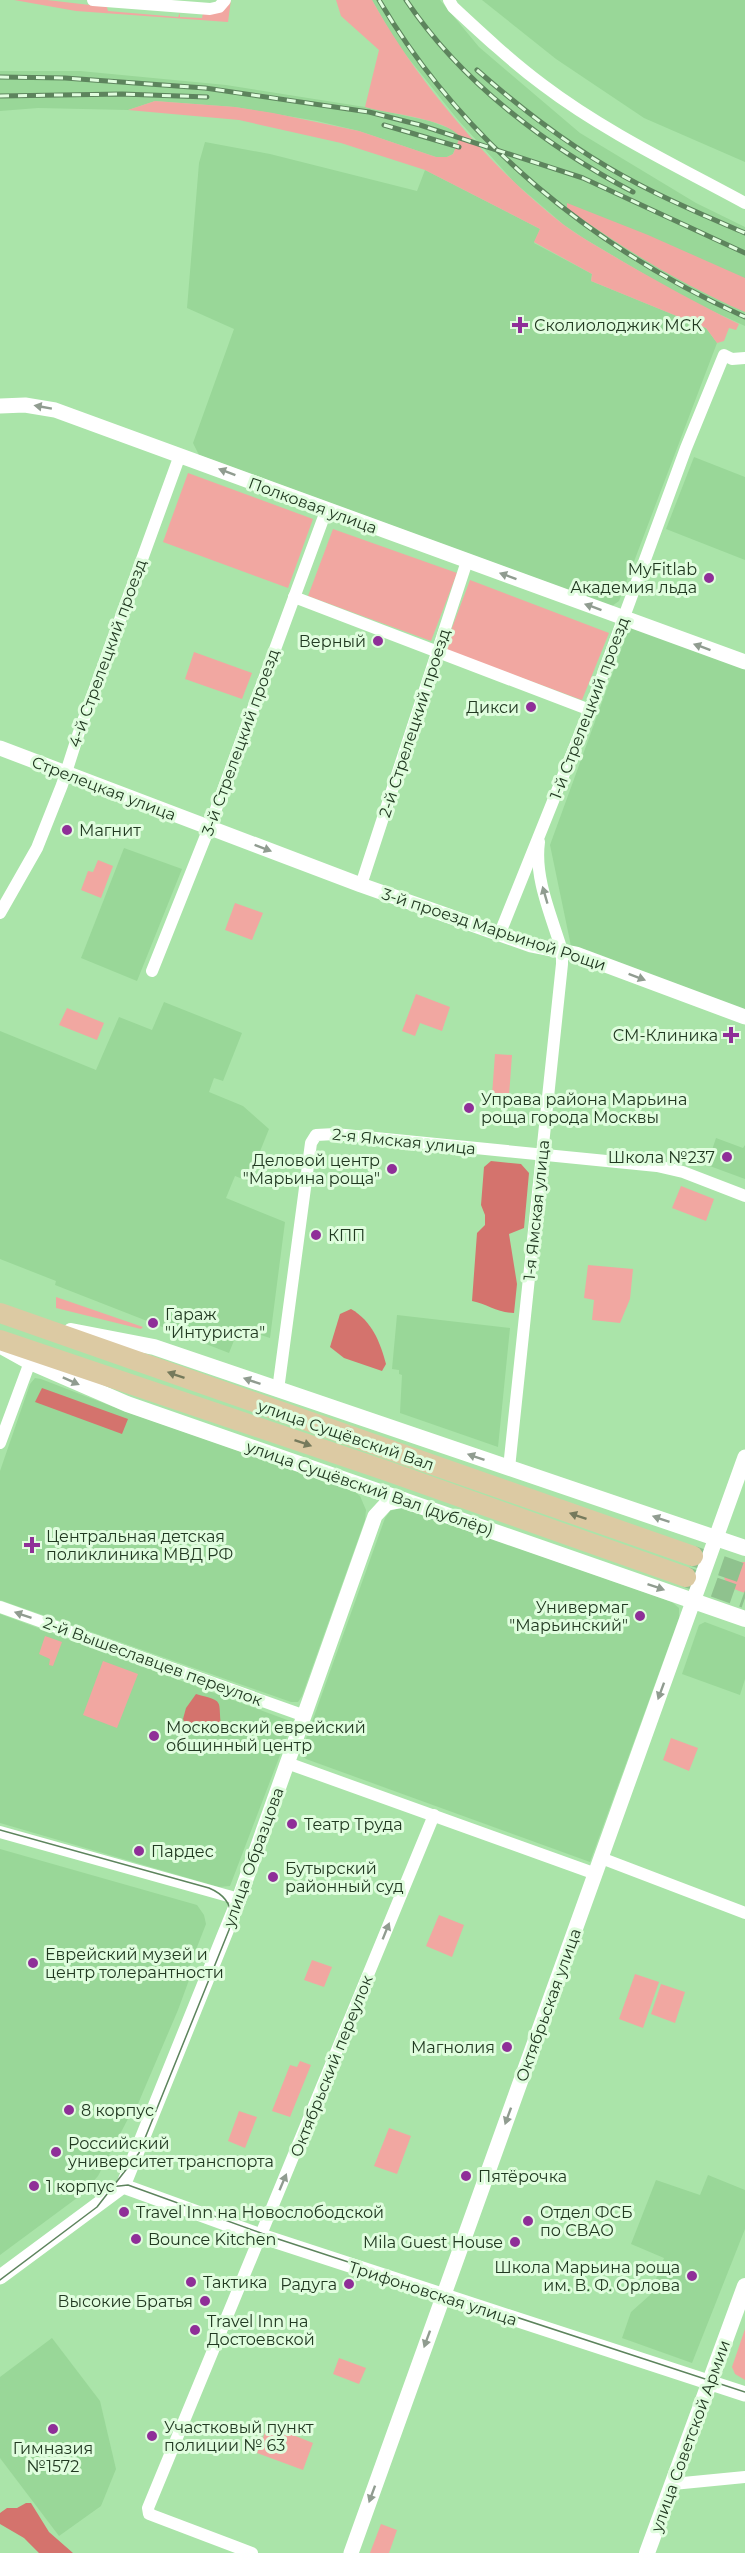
<svg xmlns="http://www.w3.org/2000/svg" width="745" height="2553" viewBox="0 0 745 2553" font-family="Montserrat,sans-serif">
	<style>
		.built { fill: #99d798 }
		.green { fill: #f1a7a1 }
		.forest { fill: #d4736d }
		.lines { fill: none; stroke-linecap: round; stroke-linejoin: round }
		.primary-tunnel { stroke: #8fc28e; stroke-width: 20; stroke-dasharray: 20 10; stroke-linecap: butt }
		.minor { stroke: #fff; stroke-width: 12 }
		.tertiary { stroke: #fff; stroke-width: 15 }
		.secondary { stroke: #fff; stroke-width: 16 }
		.primary { stroke: #dccaa3; stroke-width: 20 }
		.tram { stroke: #5d845d; stroke-width: 1.5 }
		.rail-casing { stroke: #5d845d; stroke-width: 5 }
		.rail { stroke: #e0fdde; stroke-width: 3; stroke-dasharray: 9; stroke-linecap: butt }
		.oneway { fill: #909c90 }
		.oneway2 { fill: #757a5c }
		.poi-dot { fill: #8f2f98; stroke: #e0fdde; stroke-width: 2 }
		.labels { text-anchor: middle; stroke-width: 6; stroke-linejoin: round; paint-order: stroke }
		.poi-label { font-size: 16px; fill: #213921; stroke: #e0fdde; text-anchor: start }
		.street-label { font-size: 16px; fill: #213921; stroke: #e0fdde }
	</style>
	<rect width="100%" height="100%" fill="#aae4a9"/>
	<g class="built">
		<path d="M372,0H440L479,47L580,133L696,203L745,227V326L686,299L585,239L564,225L515,183L458,120L397,44Z"/>
		<path d="M482,0H745V162L644,118L556,59Z"/>
		<path d="M0,71H80L226,85L365,107L430,121L454,130L460,137L453,154L447,157H436L359,131L317,121L235,107L155,101L128,110L38,108L0,111Z"/>
		<path d="M205,142L270,154L417,191L425,170L540,229L534,243L592,274L591,281L706,328L717,343L619,601L612,606L199,455L193,443L234,329L187,308L199,163Z"/>
		<path d="M694,457L745,477V560L666,529Z"/>
		<path d="M635,625L745,667V1010L571,946L550,845L629,628Z"/>
		<path d="M124,848L182,869L137,981L81,958Z"/>
		<path d="M164,1002L242,1033L223,1081L214,1078L209,1092L243,1106L269,1129L248,1181L235,1176L226,1198L285,1222L270,1338L239,1328L229,1353L55,1285L56,1281L0,1259V1031L96,1070L119,1017L152,1030Z"/>
		<path d="M716,1138L743,1148L745,1145V1179L707,1165Z"/>
		<path d="M397,1315L510,1328L498,1447L400,1413L402,1375L399,1374V1370L392,1369Z"/>
		<path d="M35,1378L41,1379L124,1411L354,1491L360,1496L366,1510L365,1520L302,1696L298,1702H291L0,1600V1471L30,1384Z"/>
		<path d="M401,1507L672,1602L679,1608V1618L590,1862L306,1759L302,1756V1750L385,1518L390,1511Z"/>
		<path d="M0,1614L290,1721V1728L282,1750L230,1886L219,1887L0,1823Z"/>
		<path d="M705,1622L745,1637V1679L740,1695L682,1674L699,1625Z"/>
		<path d="M0,1849L197,1905L204,1915L206,1924L185,1978L189,1980L178,2010L143,2092L133,2116L130,2115L98,2176L81,2195L0,2255Z"/>
		<path d="M708,2175L745,2190V2229L692,2363L622,2338L631,2312L650,2295L664,2258L631,2244L656,2180L700,2195Z"/>
		<path d="M52,2338L100,2401L116,2469L101,2506L59,2536L0,2458V2377Z"/>
	</g>
	<g class="green">
		<path d="M14,0H47L107,7L108,11L178,17L180,13V17L202,18L203,13L231,0L228,22L76,11Z"/>
		<path d="M336,0H372C416,80 491,169 564,225C582,238 602,249 622,261C660,283 698,304 739,324L736,330L729,328L724,341L717,343L706,328L591,281L592,274L534,242L540,229L425,170L341,143L239,120L128,110L155,101L235,107L273,113L359,131L436,157H447L453,154L460,137C446,118 388,114 365,107L379,50L341,16Z"/>
		<path d="M567,203L648,235L745,278V312C683,285 625,250 571,211L567,208Z"/>
		<path d="M188,473L313,519L288,588L163,542Z"/>
		<path d="M333,529L457,573L431,641L308,596Z"/>
		<path d="M470,580L609,633L582,700L444,649Z"/>
		<path d="M194,652L252,673L242,699L185,679Z"/>
		<path d="M98,860L113,866L101,898L81,890L88,871L93,872Z"/>
		<path d="M235,903L263,913L252,940L225,930Z"/>
		<path d="M416,994L450,1007L442,1031L420,1023L415,1036L402,1031Z"/>
		<path d="M67,1008L104,1023L97,1040L59,1025Z"/>
		<path d="M495,1054L512,1055L509,1096L492,1095Z"/>
		<path d="M681,1186L714,1199L706,1221L672,1208Z"/>
		<path d="M588,1265L633,1269L630,1299L620,1323L592,1320L594,1300L584,1298Z"/>
		<path d="M56,1297L143,1327L141,1329L56,1308Z"/>
		<path d="M732,1562H745V1593C733,1589 722,1585 724,1570Z"/>
		<path d="M45,1636L62,1642L53,1666L49,1665L50,1659L39,1654Z"/>
		<path d="M103,1661L138,1674L117,1728L83,1715Z"/>
		<path d="M671,1738L698,1748L689,1771L663,1760Z"/>
		<path d="M439,1915L464,1925L452,1957L426,1946Z"/>
		<path d="M312,1960L332,1967L324,1987L304,1980Z"/>
		<path d="M635,1974L659,1982L643,2028L619,2019Z"/>
		<path d="M661,1984L685,1992L675,2023L651,2014Z"/>
		<path d="M300,2061L311,2065L290,2117L272,2111L290,2065L297,2067Z"/>
		<path d="M239,2111L257,2117L245,2148L228,2141Z"/>
		<path d="M389,2128L411,2136L397,2174L374,2166Z"/>
		<path d="M745,2329V2380L735,2374L732,2367Z"/>
		<path d="M339,2358L366,2368L359,2384L333,2374Z"/>
		<path d="M268,2425L313,2443L303,2470L257,2453Z"/>
		<path d="M381,2524L397,2530L389,2553H370Z"/>
	</g>
	<g class="forest">
		<path d="M491,1161L521,1164L529,1173L524,1228L509,1234L517,1284L514,1313C498,1313 487,1304 472,1301L477,1233L485,1225V1215L481,1205L484,1167Z"/>
		<path d="M351,1309C372,1321 380,1342 386,1364L382,1371L344,1358L330,1347L340,1314Z"/>
		<path d="M42,1388L128,1419L122,1434L35,1402Z"/>
		<path d="M196,1694C225,1702 218,1699 221,1726L213,1733L186,1726L183,1719L186,1708Z"/>
		<path d="M26,2503H31L49,2532L73,2553H39L24,2538L0,2524V2513L7,2508H17Z"/>
	</g>
	<g class="lines">
		<g class="primary-tunnel">
			<path d="M693,1556L745,1574"/>
			<path d="M686,1577L745,1598"/>
		</g>
		<g class="minor">
			<path d="M93,0L210,9L219,7L225,0"/>
			<path d="M449,0L453,7C482,34 511,61 543,85C605,132 677,166 745,203"/>
			<path d="M294,597L590,710"/>
			<path d="M361,885L467,561"/>
			<path d="M0,913L37,848L62,785L78,735L180,455"/>
			<path d="M500,933L592,704L686,448L724,355L732,359L745,358"/>
			<path d="M152,971L209,828L326,511"/>
			<path d="M278,1390L311,1143L316,1135L335,1134L657,1166L683,1172L745,1196"/>
			<path d="M0,1443L30,1362"/>
			<path d="M509,1468L562,964V951C552,917 534,879 539,842"/>
			<path d="M0,1607L305,1716"/>
			<path d="M287,1763L596,1874"/>
			<path d="M0,1832L239,1899"/>
			<path d="M601,1858L745,1913"/>
			<path d="M673,2484L745,2477"/>
			<path d="M252,2553L149,2514L148,2508L434,1815"/>
		</g>
		<g class="tertiary">
			<path d="M0,406L25,405L55,410L745,662"/>
			<path d="M0,748L361,885L531,945L576,954L745,1017"/>
			<path d="M123,2186L261,2236L745,2394"/>
			<path d="M0,2277L123,2186L239,1899L375,1516L387,1503L404,1500"/>
			<path d="M351,2553L745,1457"/>
		</g>
		<g class="secondary">
			<path d="M71,1331L154,1347L745,1548"/>
			<path d="M3,1347L30,1362L127,1404L745,1619"/>
			<path d="M647,2553L745,2286"/>
		</g>
		<g class="primary">
			<path d="M0,1313L693,1556"/>
			<path d="M0,1340L387,1471L686,1577"/>
		</g>
		<g class="tram">
			<path d="M0,1830L209,1888C228,1896 235,1910 229,1930L139,2153L97,2207L0,2280"/>
			<path d="M110,2187L128,2185L272,2237L745,2392"/>
		</g>
		<g class="rail-casing">
			<g id="rail">
				<path d="M379,0C463,143 596,250 745,317"/>
				<path d="M406,0C461,82 546,146 633,192"/>
				<path d="M477,70C527,114 581,155 640,185C674,203 710,218 745,233"/>
				<path d="M0,77L65,78L205,88L369,112L420,125L583,178L745,253"/>
				<path d="M0,96L122,94L207,97"/>
				<path d="M384,125L459,147"/>
			</g>
		</g>
		<use href="#rail" class="rail"/>
	</g>
	<defs><path id="oneway-solid" d="M-6-.8H1V-3.2L6.5 0L1 3.2V.8H-6Z" transform="scale(1.5)"/></defs>
	<g class="oneway">
		<use href="#oneway-solid" transform="translate(43 407) rotate(-170)"/>
		<use href="#oneway-solid" transform="translate(227 472) rotate(-159)"/>
		<use href="#oneway-solid" transform="translate(508 576) rotate(-160)"/>
		<use href="#oneway-solid" transform="translate(593 607) rotate(-160)"/>
		<use href="#oneway-solid" transform="translate(702 647) rotate(-160)"/>
		<use href="#oneway-solid" transform="translate(263 848) rotate(21)"/>
		<use href="#oneway-solid" transform="translate(545 895) rotate(-106)"/>
		<use href="#oneway-solid" transform="translate(637 977) rotate(21)"/>
		<use href="#oneway-solid" transform="translate(71 1381) rotate(24)"/>
		<use href="#oneway-solid" transform="translate(252 1381) rotate(-161)"/>
		<use href="#oneway-solid" transform="translate(476 1457) rotate(-161)"/>
		<use href="#oneway-solid" transform="translate(661 1519) rotate(-161)"/>
		<use href="#oneway-solid" transform="translate(656 1587) rotate(19)"/>
		<use href="#oneway-solid" transform="translate(23 1615) rotate(-161)"/>
		<use href="#oneway-solid" transform="translate(661 1691) rotate(110)"/>
		<use href="#oneway-solid" transform="translate(386 1931) rotate(-68)"/>
		<use href="#oneway-solid" transform="translate(508 2116) rotate(110)"/>
		<use href="#oneway-solid" transform="translate(283 2182) rotate(-67)"/>
		<use href="#oneway-solid" transform="translate(427 2339) rotate(110)"/>
		<use href="#oneway-solid" transform="translate(372 2494) rotate(110)"/>
	</g>
	<g class="oneway2">
		<use href="#oneway-solid" transform="translate(176 1375) rotate(-161)"/>
		<use href="#oneway-solid" transform="translate(303 1443) rotate(19)"/>
		<use href="#oneway-solid" transform="translate(578 1516) rotate(-161)"/>
	</g>
	<g class="poi-dot">
		<path d="M517 316h6v6h6v6h-6v6h-6v-6h-6v-6h6z"/>
		<circle cx="709" cy="578" r="6"/>
		<circle cx="378" cy="641" r="6"/>
		<circle cx="531" cy="707" r="6"/>
		<circle cx="67" cy="830" r="6"/>
		<path d="M728 1026h6v6h6v6h-6v6h-6v-6h-6v-6h6z"/>
		<circle cx="469" cy="1108" r="6"/>
		<circle cx="727" cy="1157" r="6"/>
		<circle cx="392" cy="1169" r="6"/>
		<circle cx="316" cy="1235" r="6"/>
		<circle cx="153" cy="1323" r="6"/>
		<path d="M29 1536h6v6h6v6h-6v6h-6v-6h-6v-6h6z"/>
		<circle cx="640" cy="1616" r="6"/>
		<circle cx="154" cy="1736" r="6"/>
		<circle cx="292" cy="1824" r="6"/>
		<circle cx="139" cy="1851" r="6"/>
		<circle cx="273" cy="1877" r="6"/>
		<circle cx="33" cy="1963" r="6"/>
		<circle cx="507" cy="2047" r="6"/>
		<circle cx="69" cy="2110" r="6"/>
		<circle cx="56" cy="2152" r="6"/>
		<circle cx="466" cy="2176" r="6"/>
		<circle cx="34" cy="2186" r="6"/>
		<circle cx="124" cy="2212" r="6"/>
		<circle cx="528" cy="2221" r="6"/>
		<circle cx="136" cy="2239" r="6"/>
		<circle cx="515" cy="2242" r="6"/>
		<circle cx="692" cy="2276" r="6"/>
		<circle cx="191" cy="2282" r="6"/>
		<circle cx="349" cy="2284" r="6"/>
		<circle cx="205" cy="2301" r="6"/>
		<circle cx="195" cy="2330" r="6"/>
		<circle cx="53" cy="2429" r="6"/>
		<circle cx="152" cy="2436" r="6"/>
	</g>
	<g class="labels">
		<g class="poi-label">
			<text x="534" y="331">Сколиолоджик МСК</text>
			<text x="697" y="575" text-anchor="end">MyFitlab<tspan x="697" dy="18">Академия льда</tspan></text>
			<text x="366" y="647" text-anchor="end">Верный</text>
			<text x="519" y="713" text-anchor="end">Дикси</text>
			<text x="79" y="836">Магнит</text>
			<text x="718" y="1041" text-anchor="end">СМ-Клиника</text>
			<text x="481" y="1105">Управа района Марьина<tspan x="481" dy="18">роща города Москвы</tspan></text>
			<text x="715" y="1163" text-anchor="end">Школа №237</text>
			<text x="380" y="1166" text-anchor="end">Деловой центр<tspan x="380" dy="18">"Марьина роща"</tspan></text>
			<text x="328" y="1241">КПП</text>
			<text x="165" y="1320">Гараж<tspan x="165" dy="18">"Интуриста"</tspan></text>
			<text x="46" y="1542">Центральная детская<tspan x="46" dy="18">поликлиника МВД РФ</tspan></text>
			<text x="628" y="1613" text-anchor="end">Универмаг<tspan x="628" dy="18">"Марьинский"</tspan></text>
			<text x="166" y="1733">Московский еврейский<tspan x="166" dy="18">общинный центр</tspan></text>
			<text x="304" y="1830">Театр Труда</text>
			<text x="151" y="1857">Пардес</text>
			<text x="285" y="1874">Бутырский<tspan x="285" dy="18">районный суд</tspan></text>
			<text x="45" y="1960">Еврейский музей и<tspan x="45" dy="18">центр толерантности</tspan></text>
			<text x="495" y="2053" text-anchor="end">Магнолия</text>
			<text x="81" y="2116">8 корпус</text>
			<text x="68" y="2149">Российский<tspan x="68" dy="18">университет транспорта</tspan></text>
			<text x="478" y="2182">Пятёрочка</text>
			<text x="46" y="2192">1 корпус</text>
			<text x="136" y="2218">Travel Inn на Новослободской</text>
			<text x="540" y="2218">Отдел ФСБ<tspan x="540" dy="18">по СВАО</tspan></text>
			<text x="148" y="2245">Bounce Kitchen</text>
			<text x="503" y="2248" text-anchor="end">Mila Guest House</text>
			<text x="680" y="2273" text-anchor="end">Школа Марьина роща<tspan x="680" dy="18">им. В. Ф. Орлова</tspan></text>
			<text x="203" y="2288">Тактика</text>
			<text x="337" y="2290" text-anchor="end">Радуга</text>
			<text x="193" y="2307" text-anchor="end">Высокие Братья</text>
			<text x="207" y="2327">Travel Inn на<tspan x="207" dy="18">Достоевской</tspan></text>
			<text x="164" y="2433">Участковый пункт<tspan x="164" dy="18">полиции № 63</tspan></text>
			<text x="53" y="2454" text-anchor="middle">Гимназия<tspan x="53" dy="18">№1572</tspan></text>
		</g>
		<g class="street-label">
			<text transform="translate(313 505) rotate(20)" y="6">Полковая улица</text>
			<text transform="translate(107 653) rotate(-70)" y="6">4-й Стрелецкий проезд</text>
			<text transform="translate(589 708) rotate(-69)" y="6">1-й Стрелецкий проезд</text>
			<text transform="translate(414 723) rotate(-72)" y="6">2-й Стрелецкий проезд</text>
			<text transform="translate(240 742) rotate(-70)" y="6">3-й Стрелецкий проезд</text>
			<text transform="translate(104 788) rotate(21)" y="6">Стрелецкая улица</text>
			<text transform="translate(494 929) rotate(18)" y="6">3-й проезд Марьиной Рощи</text>
			<text transform="translate(404 1141) rotate(6)" y="6">2-я Ямская улица</text>
			<text transform="translate(536 1210) rotate(-84)" y="6">1-я Ямская улица</text>
			<text transform="translate(346 1435) rotate(19)" y="6">улица Сущёвский Вал</text>
			<text transform="translate(370 1488) rotate(19)" y="6">улица Сущёвский Вал (дублёр)</text>
			<text transform="translate(153 1661) rotate(20)" y="6">2-й Вышеславцев переулок</text>
			<text transform="translate(253 1857) rotate(-70)" y="6">улица Образцова</text>
			<text transform="translate(548 2005) rotate(-70)" y="6">Октябрьская улица</text>
			<text transform="translate(331 2066) rotate(-68)" y="6">Октябрьский переулок</text>
			<text transform="translate(433 2293) rotate(18)" y="6">Трифоновская улица</text>
			<text transform="translate(690 2436) rotate(-70)" y="6">улица Советской Армии</text>
		</g>
	</g>
</svg>
